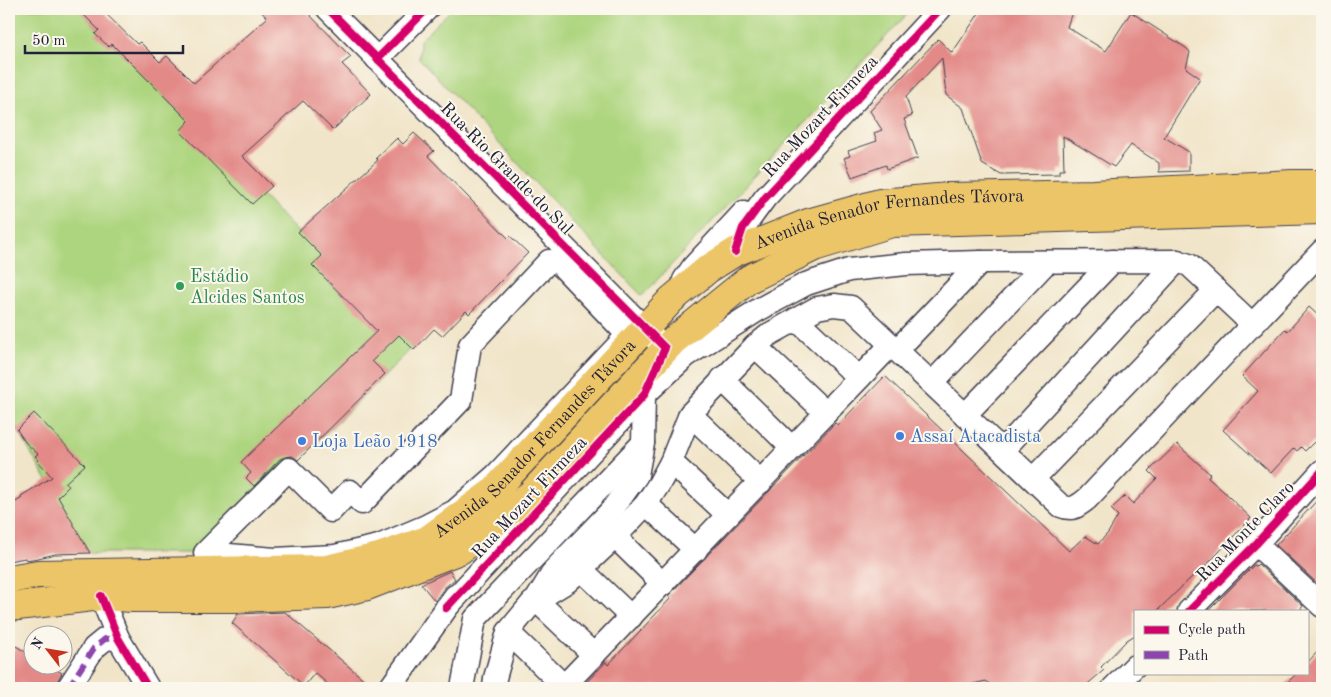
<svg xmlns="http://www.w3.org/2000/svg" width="1331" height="697" viewBox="0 0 1331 697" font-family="'Old Standard TT',serif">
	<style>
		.green { fill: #add57f; stroke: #687c5d }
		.building { fill: #e38a88 }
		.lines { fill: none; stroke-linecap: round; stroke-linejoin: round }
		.minor-casing { stroke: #413f50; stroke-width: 25 }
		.major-casing { stroke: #413f50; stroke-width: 30 }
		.minor { stroke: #fff; stroke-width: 22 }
		.major { stroke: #edc569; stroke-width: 28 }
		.quiet { stroke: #8e44ad; stroke-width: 6; stroke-dasharray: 12 6; stroke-linecap: butt }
		.cycleway-casing { stroke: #fbf7ec; stroke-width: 11 }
		.cycleway { stroke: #d6006c; stroke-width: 8 }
		.leisure-dot { fill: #2e9e5b; stroke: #fbf7ec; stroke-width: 2 }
		.shop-dot { fill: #3f7fe0; stroke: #fbf7ec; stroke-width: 2 }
		.labels { text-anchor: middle; stroke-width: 4; stroke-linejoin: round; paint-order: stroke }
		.street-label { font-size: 18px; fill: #22223b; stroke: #fbf7ec }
		.leisure-label { font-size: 18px; fill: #27864d; stroke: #fbf7ec; text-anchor: start }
		.shop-label { font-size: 18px; fill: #366cbe; stroke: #fbf7ec; text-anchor: start }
	</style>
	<rect width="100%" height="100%" fill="#fbf7ec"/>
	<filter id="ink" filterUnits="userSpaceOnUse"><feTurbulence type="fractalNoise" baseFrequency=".02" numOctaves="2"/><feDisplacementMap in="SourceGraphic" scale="10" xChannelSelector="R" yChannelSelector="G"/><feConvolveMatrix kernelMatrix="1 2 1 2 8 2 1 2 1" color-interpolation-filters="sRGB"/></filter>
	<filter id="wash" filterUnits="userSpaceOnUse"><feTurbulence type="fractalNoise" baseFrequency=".0096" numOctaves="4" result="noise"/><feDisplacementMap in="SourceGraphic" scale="20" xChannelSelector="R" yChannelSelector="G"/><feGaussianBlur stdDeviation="1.12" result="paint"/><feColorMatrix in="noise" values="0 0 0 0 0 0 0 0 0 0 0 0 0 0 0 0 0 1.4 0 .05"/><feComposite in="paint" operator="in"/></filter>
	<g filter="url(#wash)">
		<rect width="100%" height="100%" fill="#f1e5c9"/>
		<g class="green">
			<path d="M9,9H78L412,348L205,553H89L9,415Z"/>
			<path d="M452,9H912L642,296L419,58L420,40Z"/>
		</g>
		<g id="blocks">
			<g class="building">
				<path d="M78,9L102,10L137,44L140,42L160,62L167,56L194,83L267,18L259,9H304L351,57L342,64L371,94L333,130L303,101L242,156L272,186L252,204L180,131L189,121L112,44L109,47L95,34L99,30Z"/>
				<path d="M982,9H1073L1067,27L1106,51L1131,12L1186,48L1190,52L1186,68L1200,78L1164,137L1189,152V171L1159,172V163L1131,145L1114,167L1063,136L1064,170H1059V174L1001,175L982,164L963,108L946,95L942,58L906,97L912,116L904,119L918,158L887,169L886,165L852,177L844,158L850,156L848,151L877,141L874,133L882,130L870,111L938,39L952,53Z"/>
				<path d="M414,133L434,151L428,156L508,238L510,236L528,253L469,314L466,311L442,336L434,329L414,350L399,335L372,361L385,374L298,460L292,456L285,457L280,459L254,486L246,478L251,473L241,462L377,331L312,265L322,256L298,232L378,160L376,158L397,138L403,144Z"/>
				<path d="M1309,307L1322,319V449L1314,442L1305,451L1301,447L1297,451L1294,448L1271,473L1223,430L1258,391L1242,376L1285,329L1288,331Z"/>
				<path d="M885,376L1069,551L1085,536L1098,544L1108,533L1118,516L1111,509L1125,496L1133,504L1157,479L1149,471L1177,444L1210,474L1208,478L1229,496V497L1251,518L1201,571L1199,570L1157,611H1135V635L1127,640L1101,667L1104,670L1083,688H994L986,681L956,688H581L606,662L608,665L671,598L668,596L835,423L838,425Z"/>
				<path d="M34,413L85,465L65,483L69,486L58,497L90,553L56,554L38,558L26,560L25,558L9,561V506L22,498L21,496L52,477L38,461L39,460L35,456L38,454L26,443L17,430Z"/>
				<path d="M1322,495V586L1321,587L1276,545Z"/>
				<path d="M1258,564L1303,606L1299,611H1208L1254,565L1256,566Z"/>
				<path d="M450,571L455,579L444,588L435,601L421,584Z"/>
				<path d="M285,612L314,637L374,688H332L315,673L304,686L232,623L238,614Z"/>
				<path d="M16,646L32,656V664H46L62,673L57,681L55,688H9V658Z"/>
				<path d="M1322,647V688H1282L1297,673H1307V663Z"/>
			</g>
		</g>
	</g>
	<g filter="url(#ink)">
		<use href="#blocks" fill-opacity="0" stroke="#413f50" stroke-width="1"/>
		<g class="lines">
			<g class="minor-casing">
				<g id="minor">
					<path d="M328,9L677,361"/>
					<path d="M377,59L427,9"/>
					<path d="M735,252L743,228L765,198L940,9"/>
					<path d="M549,261L558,262L623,330L624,339L495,476L455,511L424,527L379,546L335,556L275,559L205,553L289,469L331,511L350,491L362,503L461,400L470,345Z"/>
					<path d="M684,280L693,267L744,212"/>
					<path d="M796,319L859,378"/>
					<path d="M755,346L826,413"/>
					<path d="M897,350L981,262"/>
					<path d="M722,379L792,448"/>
					<path d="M932,383L1047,262"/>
					<path d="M690,414L761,482"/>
					<path d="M965,415L1113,261"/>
					<path d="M1003,450L1177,261"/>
					<path d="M671,462L728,515"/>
					<path d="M1033,479L1216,290"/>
					<path d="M646,504L696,550"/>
					<path d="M615,537L663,584"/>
					<path d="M1256,544L1322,606"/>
					<path d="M581,569L631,617"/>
					<path d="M101,596L118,638L148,688"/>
					<path d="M538,597L555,569L611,511L637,475L643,443L644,395L686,356L758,310L806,284L849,270L906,264L981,262L1177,261L1189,265L1253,325"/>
					<path d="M536,600L594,655"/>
					<path d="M446,608L644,395L646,390"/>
					<path d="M1189,611L1256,544L1322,471"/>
					<path d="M508,632L564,686"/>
					<path d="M68,688L94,648L105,639L118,638"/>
					<path d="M390,688L455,596"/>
					<path d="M462,688L475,619L643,443"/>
					<path d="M494,688L495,678L508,632L532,603L568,581L615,537L646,504L659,484L671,462L690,414L755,346L770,334L817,308L834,305L851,307L1061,506C1073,511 1078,506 1087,499L1322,251"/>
					<path d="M562,688L891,345"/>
					<path d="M1113,688L1135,666"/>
				</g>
			</g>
			<g class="major-casing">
				<g id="major">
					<path id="s1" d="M9,579L38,574L327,569L379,557L427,540L493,492L671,300L708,269L735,252L808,223L880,203L949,197L1093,194L1292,184H1322"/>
					<path d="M9,607L101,596L132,598H236L327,595L367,586L460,550L531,494L673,341L749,279L814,247L892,223L1322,210"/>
				</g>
			</g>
			<use href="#minor" class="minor"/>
			<use href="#major" class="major"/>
			<path class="quiet" d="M68,688L94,648L105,639L118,638"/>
			<g class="cycleway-casing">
				<g id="cycleway">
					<path d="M328,9L665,348L644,395L446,608"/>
					<path d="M377,59L427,9"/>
					<path d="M735,252L743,228L765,198L940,9"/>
					<path d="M101,596L118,638L148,688"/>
					<path d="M1189,611L1256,544L1322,471"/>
				</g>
			</g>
			<use href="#cycleway" class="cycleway"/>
		</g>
	</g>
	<circle class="leisure-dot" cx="180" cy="286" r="5"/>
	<g class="shop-dot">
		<circle cx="900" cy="436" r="5"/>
		<circle cx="302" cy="441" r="5"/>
	</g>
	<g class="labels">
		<g class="street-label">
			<text transform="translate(820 116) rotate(-47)" y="6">Rua Mozart Firmeza</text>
			<text transform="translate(507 168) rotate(45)" y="6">Rua Rio Grande do Sul</text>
			<text dy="6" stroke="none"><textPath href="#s1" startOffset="1006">Avenida Senador Fernandes Távora</textPath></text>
			<text dy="6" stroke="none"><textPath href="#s1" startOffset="571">Avenida Senador Fernandes Távora</textPath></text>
			<text transform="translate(529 497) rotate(-47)" y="6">Rua Mozart Firmeza</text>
			<text transform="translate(1245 531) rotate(-46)" y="6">Rua Monte Claro</text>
		</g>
		<g class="leisure-label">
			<text x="190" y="282">Estádio<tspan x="190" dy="21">Alcides Santos</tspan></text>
		</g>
		<g class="shop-label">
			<text x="910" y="442">Assaí Atacadista</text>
			<text x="312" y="447">Loja Leão 1918</text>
		</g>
	</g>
	<rect width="1331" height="697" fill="none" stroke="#fbf7ec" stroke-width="30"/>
	<rect x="1134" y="610" width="175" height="65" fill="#fbf7ec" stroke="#a4a2a5"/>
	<rect x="1144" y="626" width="25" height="8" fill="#d6006c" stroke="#a4a2a5"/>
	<text x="1178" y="634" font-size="15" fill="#22223b">Cycle path</text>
	<rect x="1144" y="651" width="25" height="8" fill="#8e44ad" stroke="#a4a2a5"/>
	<text x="1178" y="660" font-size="15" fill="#22223b">Path</text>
	<g transform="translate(48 650) rotate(301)"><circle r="24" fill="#fbf7ec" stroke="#a4a2a5"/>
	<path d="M0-4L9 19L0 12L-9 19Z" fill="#c8321e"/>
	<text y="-8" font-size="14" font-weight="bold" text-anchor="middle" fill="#22223b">N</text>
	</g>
	<path d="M25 45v8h158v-8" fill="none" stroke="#22223b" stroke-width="2.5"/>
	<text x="32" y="45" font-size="15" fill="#22223b" stroke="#fbf7ec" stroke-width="4" paint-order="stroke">50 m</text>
</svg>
